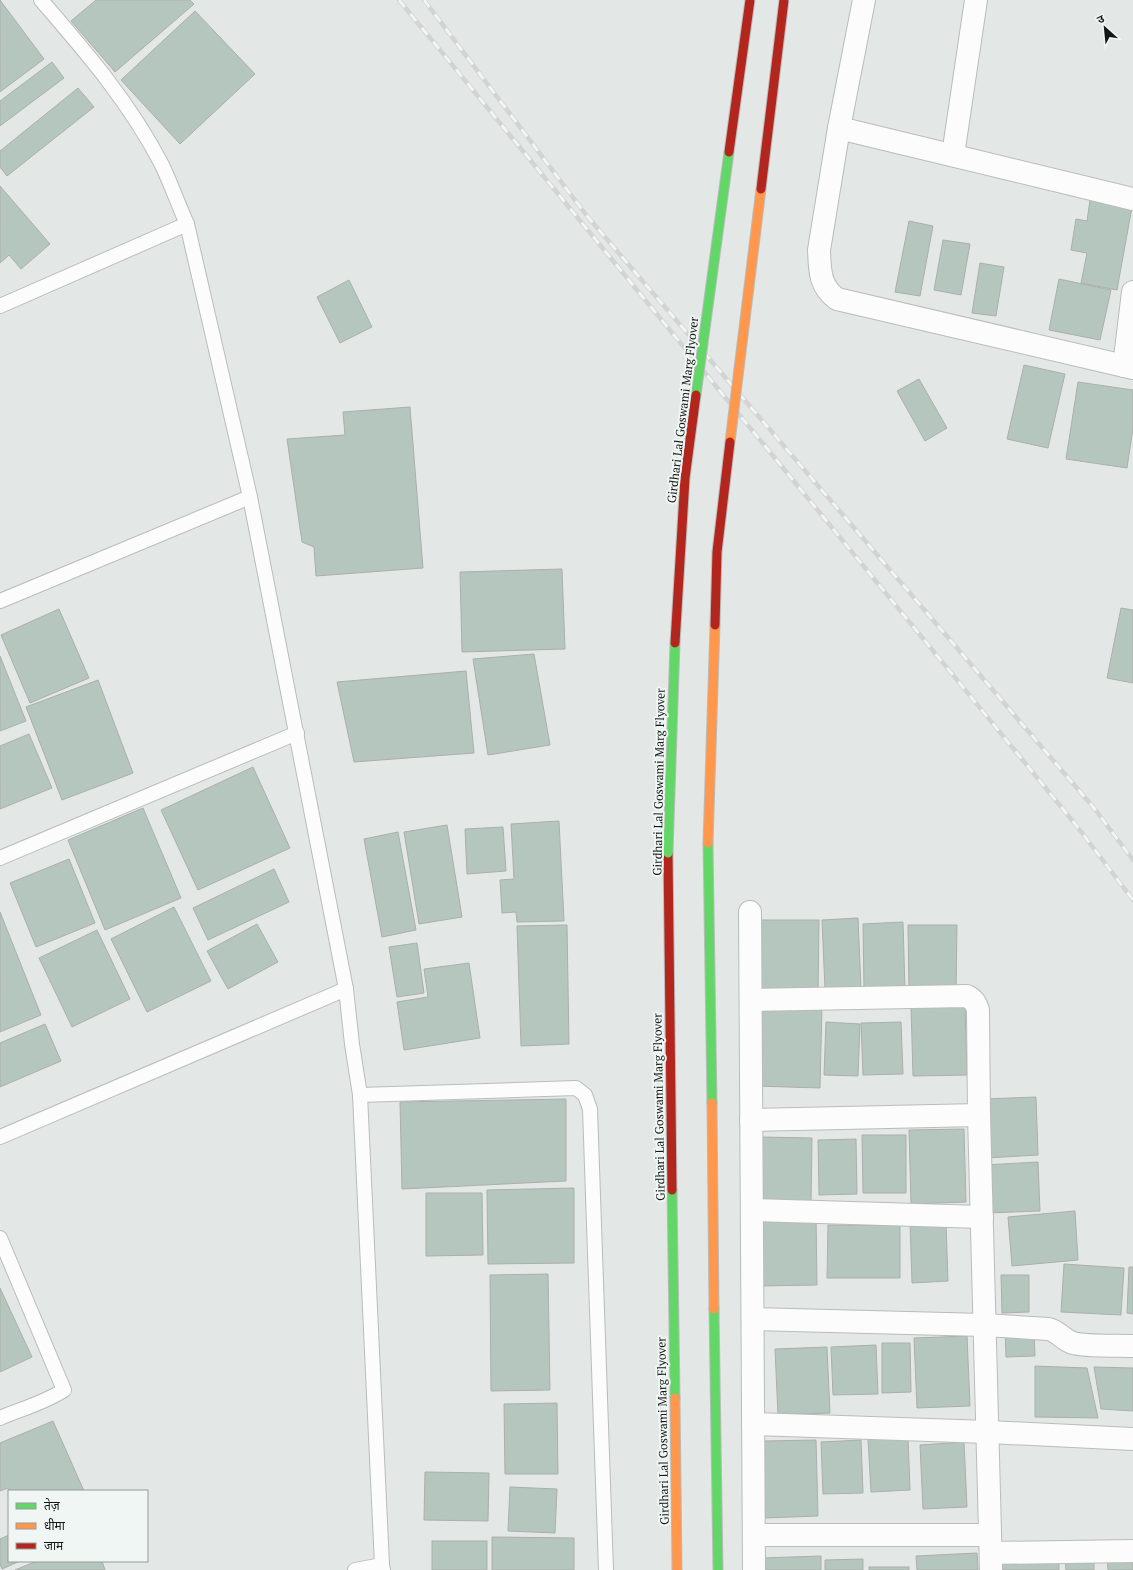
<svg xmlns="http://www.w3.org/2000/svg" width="1133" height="1570" viewBox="0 0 1133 1570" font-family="'PT Serif','Noto Sans Devanagari',serif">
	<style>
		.building { fill: #b4c6be; stroke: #abafad }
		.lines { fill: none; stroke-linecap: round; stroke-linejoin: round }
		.lane-casing { stroke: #b9bcbb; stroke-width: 16 }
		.street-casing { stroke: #b9bcbb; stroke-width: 24 }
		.fast-casing { stroke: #b9bcbb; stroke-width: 11 }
		.slow-casing { stroke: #b9bcbb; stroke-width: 11 }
		.jam-casing { stroke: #b9bcbb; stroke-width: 11 }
		.lane { stroke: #fbfcfb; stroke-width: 14 }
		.street { stroke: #fbfcfb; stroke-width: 22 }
		.fast { stroke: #63d668; stroke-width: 9 }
		.slow { stroke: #ff974d; stroke-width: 9 }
		.jam { stroke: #b3261e; stroke-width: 9 }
		.rail-casing { stroke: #d2d3d2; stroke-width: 4.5 }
		.rail { stroke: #eff6f3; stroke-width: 3; stroke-dasharray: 9; stroke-linecap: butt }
		.fast-bridge-casing { stroke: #b9bcbb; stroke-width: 11; stroke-linecap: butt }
		.slow-bridge-casing { stroke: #b9bcbb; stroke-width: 11; stroke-linecap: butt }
		.jam-bridge-casing { stroke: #b9bcbb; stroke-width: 11; stroke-linecap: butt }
		.fast-bridge { stroke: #63d668; stroke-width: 9 }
		.slow-bridge { stroke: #ff974d; stroke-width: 9 }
		.jam-bridge { stroke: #b3261e; stroke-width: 9 }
		.labels { text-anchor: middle; stroke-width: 4; stroke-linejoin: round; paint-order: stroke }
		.street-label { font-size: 12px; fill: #131615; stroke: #eff6f3 }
	</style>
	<rect width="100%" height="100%" fill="#e3e8e6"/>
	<g class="building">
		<path d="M0,0L44,59L0,92Z"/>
		<path d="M96,0H190L194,4L115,72L71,21Z"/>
		<path d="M195,11L255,74L180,144L121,80Z"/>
		<path d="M52,62L64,78L0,126V101Z"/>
		<path d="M78,88L94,107L7,176L0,167V151Z"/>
		<path d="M0,186L50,244L21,269L9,255L0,263Z"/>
		<path d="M1090,200L1132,207L1117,290L1081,283L1087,253L1071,250L1076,219L1087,221Z"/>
		<path d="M909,221L933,226L920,296L895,292Z"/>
		<path d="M943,240L970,244L961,295L934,290Z"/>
		<path d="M980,263L1004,267L996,316L972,313Z"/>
		<path d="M1059,279L1111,290L1100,340L1049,330Z"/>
		<path d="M349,280L372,327L340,343L317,297Z"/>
		<path d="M1024,365L1065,374L1048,448L1007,439Z"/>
		<path d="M919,379L947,428L925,441L897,391Z"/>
		<path d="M1078,382L1133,390V428L1127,468L1066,459Z"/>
		<path d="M410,407L423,568L316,576L314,547L302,542L287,439L345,435L343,412Z"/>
		<path d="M562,569L565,649L462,652L460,572Z"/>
		<path d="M1121,608L1133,610V683L1107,678Z"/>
		<path d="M59,609L89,678L30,703L1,635Z"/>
		<path d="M534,654L550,745L488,755L473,659Z"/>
		<path d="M0,656L26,721L0,731Z"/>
		<path d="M466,671L474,753L354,762L337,682Z"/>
		<path d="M98,680L133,773L62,800L26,707Z"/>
		<path d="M29,734L52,788L0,809V746Z"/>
		<path d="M253,767L290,848L198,890L161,810Z"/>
		<path d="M143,808L181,898L105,930L68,840Z"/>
		<path d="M559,821L564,921L517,922L516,912L502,913L500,880L514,879L511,824Z"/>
		<path d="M447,825L462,917L419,924L404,832Z"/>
		<path d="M503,827L506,871L467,874L465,829Z"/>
		<path d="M398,832L416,930L382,937L364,839Z"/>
		<path d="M69,859L95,923L36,947L10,883Z"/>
		<path d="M274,869L289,902L208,940L193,908Z"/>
		<path d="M174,907L211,981L147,1012L111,939Z"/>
		<path d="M0,912L41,1015L0,1032Z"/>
		<path d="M858,918L861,988L825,989L822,920Z"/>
		<path d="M757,920H819L818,993L756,992Z"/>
		<path d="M903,922L905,990L864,991L863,924Z"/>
		<path d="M257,924L278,962L228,989L207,951Z"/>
		<path d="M567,925L569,1044L521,1046L517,926Z"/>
		<path d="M908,925H957L956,992H909Z"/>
		<path d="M97,930L130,999L72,1027L39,958Z"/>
		<path d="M417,943L424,993L397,997L389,947Z"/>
		<path d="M469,963L480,1038L404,1050L397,1002L428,997L424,969Z"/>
		<path d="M965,1004L967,1075L913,1076L911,1006Z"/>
		<path d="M756,1005L822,1006L820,1088L754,1086Z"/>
		<path d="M826,1022L860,1024L858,1076L824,1075Z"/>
		<path d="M901,1022L903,1074L863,1075L861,1023Z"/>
		<path d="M45,1024L61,1061L0,1087V1043Z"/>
		<path d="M1036,1097L1038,1155L986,1158L984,1099Z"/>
		<path d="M566,1099V1181L402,1189L400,1102Z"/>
		<path d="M964,1129L966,1202L911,1204L909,1130Z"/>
		<path d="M862,1135H906V1193H863Z"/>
		<path d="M761,1137L812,1138L811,1203H760Z"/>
		<path d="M856,1139L857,1194L819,1195L818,1140Z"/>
		<path d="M1038,1162L1040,1211L987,1213L985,1165Z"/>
		<path d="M574,1188V1263L488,1264L487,1190Z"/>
		<path d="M426,1193H482L483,1255L426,1256Z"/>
		<path d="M1075,1211L1078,1260L1012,1266L1008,1217Z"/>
		<path d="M816,1214L817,1285L760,1286L759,1215Z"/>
		<path d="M946,1222L948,1281L912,1283L910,1223Z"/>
		<path d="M828,1225H900V1278H827Z"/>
		<path d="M1064,1264L1124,1268L1121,1315L1061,1312Z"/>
		<path d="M1129,1267H1133V1314L1127,1313Z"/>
		<path d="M548,1274L550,1390L491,1391L490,1275Z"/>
		<path d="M1001,1275H1029V1312L1002,1313Z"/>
		<path d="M0,1288L32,1357L0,1372Z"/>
		<path d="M1034,1328L1035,1356L1006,1357L1005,1329Z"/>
		<path d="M967,1336L970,1406L917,1408L914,1338Z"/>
		<path d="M882,1343H910L911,1392L882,1393Z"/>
		<path d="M876,1345L878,1394L833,1395L831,1347Z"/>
		<path d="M827,1347L830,1413L778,1415L775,1349Z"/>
		<path d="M1035,1366L1087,1368L1098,1418L1035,1417Z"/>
		<path d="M1094,1367L1133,1368V1411L1101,1409Z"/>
		<path d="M557,1403L558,1474H505L504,1404Z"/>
		<path d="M53,1421L84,1491H10L8,1488L0,1491V1443Z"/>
		<path d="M908,1437L910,1490L871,1492L868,1439Z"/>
		<path d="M816,1440L818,1516L765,1518L763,1441Z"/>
		<path d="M861,1440L863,1493L823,1494L821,1442Z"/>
		<path d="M964,1442L967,1507L923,1509L920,1445Z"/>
		<path d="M425,1472L489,1473L488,1521L424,1520Z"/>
		<path d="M510,1487L557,1489L555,1533L508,1531Z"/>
		<path d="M9,1535V1561H20L2,1569L0,1564V1539Z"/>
		<path d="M492,1537L574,1538V1570H492Z"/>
		<rect x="432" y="1541" width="55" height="29"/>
		<path d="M977,1553L978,1570H917L916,1556Z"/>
		<path d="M821,1556V1570H761V1558Z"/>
		<path d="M1107,1556H1133V1570H1108Z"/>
		<path d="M1059,1558V1570H1002V1560Z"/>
		<path d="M1065,1558H1094V1570H1066Z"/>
		<path d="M863,1559V1570H825V1560Z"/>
		<path d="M37,1561H102L105,1570H15Z"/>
		<rect x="869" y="1567" width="40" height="3"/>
	</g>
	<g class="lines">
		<g class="lane-casing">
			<g id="lane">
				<path d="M41,0C86,52 130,103 162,165C171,184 178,204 187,224"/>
				<path d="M0,306L187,224L250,497L346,989L352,1044L360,1095L382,1565"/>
				<path d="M0,601L250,497"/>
				<path d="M0,858L297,733"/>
				<path d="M360,1095L576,1088L585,1095L590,1109L606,1570"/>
				<path d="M0,1137L346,989"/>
				<path d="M0,1238L64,1390C44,1403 21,1409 0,1418"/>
				<path d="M355,1570L382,1565L383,1570"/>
			</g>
		</g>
		<g class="street-casing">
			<g id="street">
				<path d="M864,0L839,128L819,250C820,270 819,286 837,299L1133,368"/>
				<path d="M839,128L1133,199"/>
				<path d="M953,155L976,0"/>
				<path d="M1124,366L1133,292"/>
				<path d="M750,912L754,1570"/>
				<path d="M751,1000L967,996C974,1000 976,1003 978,1010L979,1115L991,1570"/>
				<path d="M751,1120L979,1115"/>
				<path d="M752,1210L982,1217"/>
				<path d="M753,1319L985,1325L1048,1329C1057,1330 1063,1340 1073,1343C1087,1347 1117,1345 1133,1346"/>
				<path d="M753,1424L988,1432L1133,1439"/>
				<path d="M754,1535H990"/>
				<path d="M991,1553L1133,1551"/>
			</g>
		</g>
		<g class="fast-casing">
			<g id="fast">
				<path d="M708,843L712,1103"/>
				<path d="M672,1190L675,1398"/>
				<path d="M714,1309L718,1570"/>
			</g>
		</g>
		<g class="slow-casing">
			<g id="slow">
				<path d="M712,1103L714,1309"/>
				<path d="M675,1398L677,1570"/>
			</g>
		</g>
		<g class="jam-casing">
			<path id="jam" d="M668,853L672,1190"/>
		</g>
		<use href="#lane" class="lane"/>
		<use href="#street" class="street"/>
		<use href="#fast" class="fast"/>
		<use href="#slow" class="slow"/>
		<use href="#jam" class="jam"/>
		<g class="rail-casing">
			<g id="rail">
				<path d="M399,0L1076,825L1133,900"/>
				<path d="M424,0L587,216L1094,808L1133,860"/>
			</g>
		</g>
		<use href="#rail" class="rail"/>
		<g class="fast-bridge-casing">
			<g id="fast-bridge">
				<path d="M696,395L729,152"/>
				<path d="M668,853L675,643"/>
			</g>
		</g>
		<g class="slow-bridge-casing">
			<g id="slow-bridge">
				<path d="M730,442L761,189"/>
				<path d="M708,843L715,625"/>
			</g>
		</g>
		<g class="jam-bridge-casing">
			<g id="jam-bridge">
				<path d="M729,152L750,0"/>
				<path d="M761,189L784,0"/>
				<path d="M715,625L717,552L730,442"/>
				<path d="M675,643L685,478L696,395"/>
			</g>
		</g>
		<use href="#fast-bridge" class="fast-bridge"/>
		<use href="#slow-bridge" class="slow-bridge"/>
		<use href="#jam-bridge" class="jam-bridge"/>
	</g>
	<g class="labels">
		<g class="street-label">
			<text transform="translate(683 410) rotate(-83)" y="4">Girdhari Lal Goswami Marg Flyover</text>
			<text transform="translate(659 782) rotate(-89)" y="4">Girdhari Lal Goswami Marg Flyover</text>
			<text transform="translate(659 1107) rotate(-91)" y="4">Girdhari Lal Goswami Marg Flyover</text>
			<text transform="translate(663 1431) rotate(-91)" y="4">Girdhari Lal Goswami Marg Flyover</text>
		</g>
	</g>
	<rect x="8" y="1490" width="140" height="72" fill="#eff6f3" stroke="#979c9a"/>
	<rect x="16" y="1503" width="20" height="6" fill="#63d668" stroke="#979c9a"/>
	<text x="44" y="1510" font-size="12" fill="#131615">तेज़</text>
	<rect x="16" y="1523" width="20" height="6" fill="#ff974d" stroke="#979c9a"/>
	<text x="44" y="1530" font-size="12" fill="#131615">धीमा</text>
	<rect x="16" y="1543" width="20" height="6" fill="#b3261e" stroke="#979c9a"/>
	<text x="44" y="1550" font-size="12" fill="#131615">जाम</text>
	<g transform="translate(1105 28) rotate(333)" stroke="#eff6f3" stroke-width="3" paint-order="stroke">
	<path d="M0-3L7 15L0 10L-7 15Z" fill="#131615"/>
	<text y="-6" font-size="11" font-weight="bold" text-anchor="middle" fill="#131615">उ</text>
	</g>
</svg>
